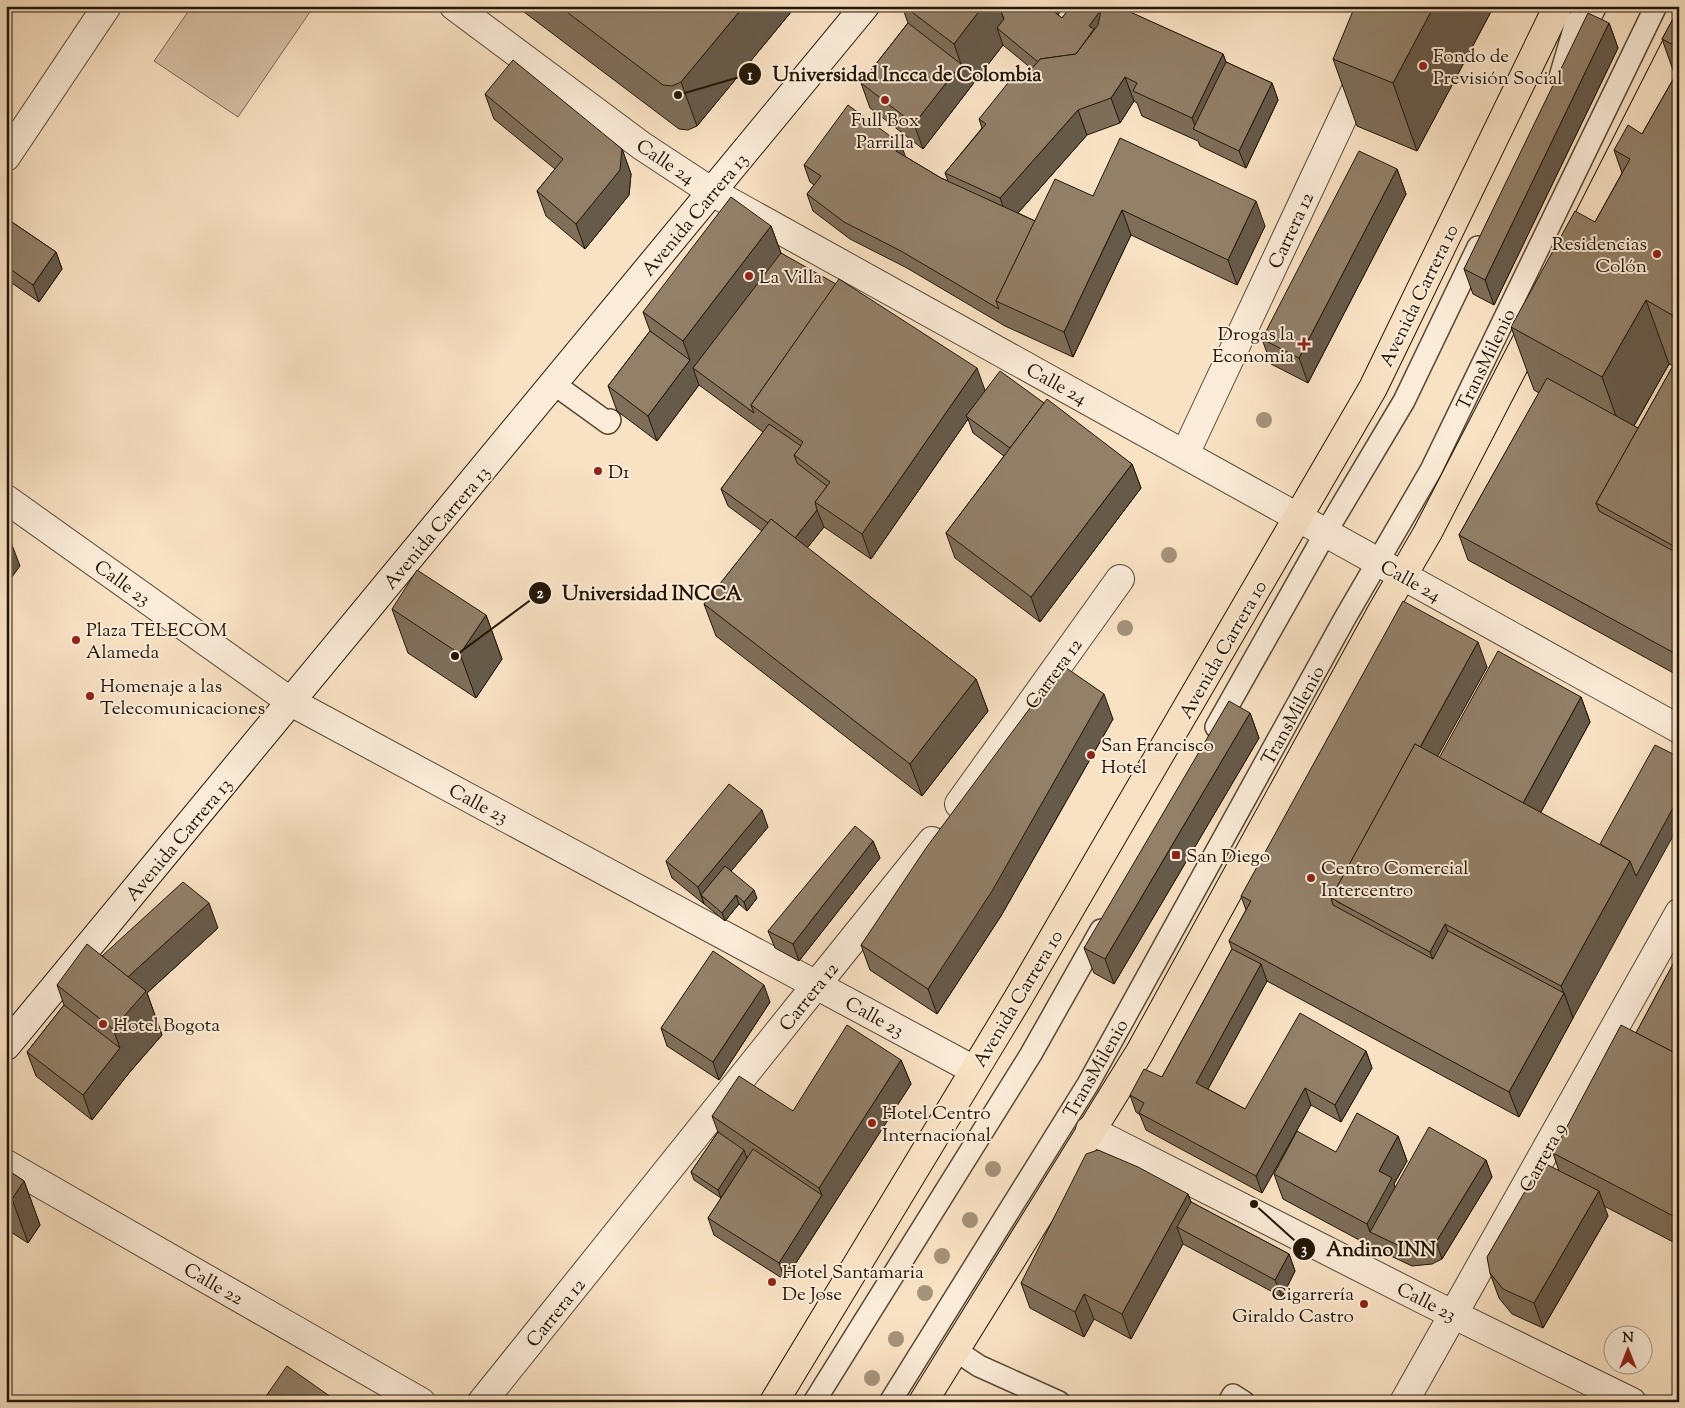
<svg xmlns="http://www.w3.org/2000/svg" width="1685" height="1408" viewBox="0 0 1685 1408" font-family="'Sorts Mill Goudy',serif">
	<style>
		.park { fill: #d5bfa4; stroke: #7c6a55 }
		.lines { fill: none; stroke-linecap: round; stroke-linejoin: round }
		.service-casing { stroke: #584936; stroke-width: 24 }
		.minor-casing { stroke: #584936; stroke-width: 30 }
		.tertiary-casing { stroke: #584936; stroke-width: 30 }
		.secondary-casing { stroke: #231606; stroke-width: 30 }
		.primary-casing { stroke: #231606; stroke-width: 30 }
		.service { stroke: #fbecd9; stroke-width: 21 }
		.minor { stroke: #fbecd9; stroke-width: 28 }
		.tertiary { stroke: #fbecd9; stroke-width: 28 }
		.secondary { stroke: #fbecd9; stroke-width: 28 }
		.primary { stroke: #f9e2c4; stroke-width: 28 }
		.tree { fill: #a5927a }
		.wall { fill: #7e6e5a; stroke: #231606; fill-rule: evenodd }
		.shaded-wall { fill: #665a4a; stroke: #231606 }
		.building { fill: #928069; stroke: #231606 }
		.poi-dot { fill: #8f2418; stroke: #fbecd9; stroke-width: 2 }
		.labels { text-anchor: middle; stroke-width: 4; stroke-linejoin: round; paint-order: stroke }
		.poi-label { font-size: 19px; fill: #231606; stroke: #fbecd9; text-anchor: start }
		.street-label { font-size: 19px; fill: #231606; stroke: #fbecd9 }
		.leader { fill: none; stroke: #231606; stroke-width: 2 }
		.callout-dot { fill: #231606; stroke: #fbecd9; stroke-width: 2 }
		.mark-label { font-size: 15px; text-anchor: middle; font-weight: bold; fill: #fff }
		.callout-label { font-size: 20px; text-anchor: middle; font-weight: bold; fill: #231606; stroke: #fbecd9; stroke-width: 4; stroke-linejoin: round; paint-order: stroke }
	</style>
	<rect width="100%" height="100%" fill="#f9e2c4"/>
	<filter id="stains"><feTurbulence type="fractalNoise" baseFrequency=".004" numOctaves="4"/><feColorMatrix values="0 0 0 0 .2 0 0 0 0 .09 0 0 0 0 .02 0 0 0 .5 -.17"/></filter>
	<radialGradient id="worn" r=".72"><stop offset=".6" stop-color="#630" stop-opacity="0"/><stop offset="1" stop-color="#630" stop-opacity=".3"/></radialGradient>
	<path class="park" d="M192,6H314L238,117L154,61Z"/>
	<g class="lines">
		<g class="service-casing">
			<g id="service">
				<path d="M1579,40L1596,6"/>
				<path d="M1560,77L1576,22"/>
				<path d="M554,384L608,423L610,420"/>
				<path d="M1216,727L1326,532L1404,401L1478,247"/>
				<path d="M955,1350L979,1366L1059,1402"/>
				<path d="M814,1402L1031,1054L1101,930"/>
				<path d="M890,1402L1088,1084L1345,618L1431,470L1656,6"/>
				<path d="M1229,1402L1233,1395L1244,1402"/>
			</g>
		</g>
		<g class="minor-casing">
			<g id="minor">
				<path d="M6,157L107,6"/>
				<path d="M1185,454L1395,6"/>
				<path d="M6,499L291,702L974,1070"/>
				<path d="M959,804L1120,579"/>
				<path d="M817,984L932,841"/>
				<path d="M1090,1130L1428,1302L1632,1402"/>
			</g>
		</g>
		<g class="tertiary-casing">
			<g id="tertiary">
				<path d="M454,6L642,146L712,192L1679,729"/>
				<path d="M6,1164L421,1402"/>
				<path d="M482,1402L817,984"/>
				<path d="M1404,1402L1679,913"/>
			</g>
		</g>
		<g class="secondary-casing">
			<path id="secondary" d="M6,1046L865,6"/>
		</g>
		<g class="primary-casing">
			<g id="primary">
				<path d="M1572,251L1679,40"/>
				<path d="M774,1402L1017,1000L1373,388L1558,6"/>
				<path d="M923,1402L1140,1052L1382,611L1428,532L1538,319"/>
			</g>
		</g>
		<use href="#service" class="service"/>
		<use href="#minor" class="minor"/>
		<use href="#tertiary" class="tertiary"/>
		<use href="#secondary" class="secondary"/>
		<use href="#primary" class="primary"/>
	</g>
	<g class="tree">
		<circle cx="1264" cy="420" r="8"/>
		<circle cx="1169" cy="555" r="8"/>
		<circle cx="1125" cy="628" r="8"/>
		<circle cx="993" cy="1169" r="8"/>
		<circle cx="970" cy="1220" r="8"/>
		<circle cx="942" cy="1256" r="8"/>
		<circle cx="925" cy="1293" r="8"/>
		<circle cx="896" cy="1339" r="8"/>
		<circle cx="872" cy="1378" r="8"/>
	</g>
	<g class="wall">
		<path d="M516,6H796L697,126L688,130L679,129Z"/>
		<path d="M902,6H1064L1058,15L1062,18L1071,6H1126L1125,10L1223,54L1226,62L1272,83L1278,100L1246,168L1200,146L1198,141L1142,116L1137,103L1134,101L1120,123L1087,135L1018,213L1035,221L1093,196L1265,226L1237,285L1131,235L1073,357L1005,326L907,268L850,239L813,211L807,194L814,185L810,182L804,165L906,157L941,178L948,181L945,173L982,128L979,119L1024,78L1032,69L1003,45L923,149L870,108L861,83L908,23Z"/>
		<path d="M1494,6L1417,151L1357,126L1333,59Z"/>
		<path d="M1679,8V676L1468,560L1459,535L1539,393L1534,390L1511,327L1595,222L1622,173L1614,150L1642,134L1675,76L1662,39ZM1669,364L1673,366L1638,428L1634,426Z"/>
		<path d="M1609,23L1618,48L1494,305L1473,294L1464,269Z"/>
		<path d="M485,94L622,149L631,174L629,195L585,249L546,216L537,191L555,169L494,119Z"/>
		<path d="M1397,169L1406,194L1308,383L1271,364L1262,339Z"/>
		<path d="M6,218L56,252L62,269L39,302L6,279Z"/>
		<path d="M771,226L781,253L985,391L1044,403L1132,464L1141,488L1040,622L955,558L946,533L1004,456L973,433L968,419L871,559L824,527L807,548L976,679L988,711L922,796L716,636L704,604L762,531L728,506L721,489L763,432L699,385L657,441L617,411L608,386L650,331L643,312Z"/>
		<path d="M392,609L486,615L502,659L476,698L408,653Z"/>
		<path d="M1487,667L1437,757L1439,758L1581,697L1590,722L1541,812L1573,1018L1519,1117L1267,981L1208,1089L1245,1109L1366,1051L1372,1068L1341,1122L1311,1105L1262,1193L1146,1130L1140,1115L1136,1112L1130,1095L1162,1077L1232,949L1229,941L1246,910L1241,896Z"/>
		<path d="M1250,713L1259,738L1114,984L1094,973L1084,948Z"/>
		<path d="M1113,719L1001,916L937,1014L870,970L861,945Z"/>
		<path d="M768,827L731,871L757,898L747,911L739,904L725,921L672,878L666,861Z"/>
		<path d="M873,841L880,858L799,961L775,948L768,931Z"/>
		<path d="M218,928L147,993L162,1035L129,1073L92,1120L36,1076L27,1052L64,1005L57,985L102,956Z"/>
		<path d="M1679,953V1245L1604,1206L1608,1216L1543,1328L1512,1314L1499,1298L1490,1273L1559,1171L1553,1153L1636,1033Z"/>
		<path d="M770,1002L719,1080L667,1046L661,1028Z"/>
		<path d="M901,1060L911,1084L785,1280L714,1235L708,1218L733,1180L721,1198L694,1180L691,1172L718,1132L712,1116L793,1111Z"/>
		<path d="M1398,1136L1407,1161L1394,1184L1395,1187L1486,1160L1492,1177L1442,1259L1432,1264L1412,1266L1376,1249L1283,1199L1274,1174L1336,1152Z"/>
		<path d="M6,1169L24,1181L40,1225L28,1243L6,1229Z"/>
		<path d="M1188,1194L1191,1202L1289,1254L1295,1271L1282,1297L1183,1244L1131,1339L1094,1319L1084,1337L1030,1308L1021,1283Z"/>
	</g>
	<g class="shaded-wall">
		<path d="M744,6H796L697,126L681,82Z"/>
		<path d="M983,6H999L1010,36L997,28L1003,45L923,149L914,124L961,64L954,44Z"/>
		<path d="M1046,6H1064L1052,22Z"/>
		<path d="M1113,6H1126L1118,27Z"/>
		<path d="M1434,6H1494L1417,151L1393,83Z"/>
		<path d="M1100,11L1106,28L1101,35L1089,26Z"/>
		<path d="M1609,23L1618,48L1494,305L1485,280Z"/>
		<path d="M1223,54L1232,79L1197,131L1192,118Z"/>
		<path d="M1125,77L1134,101L1120,123L1111,98Z"/>
		<path d="M1272,83L1278,100L1246,168L1239,151Z"/>
		<path d="M1078,110L1087,135L1009,223L1000,198Z"/>
		<path d="M901,144L907,161L896,151Z"/>
		<path d="M622,149L631,174L629,195L585,249L576,224Z"/>
		<path d="M1397,169L1406,194L1308,383L1299,358Z"/>
		<path d="M1256,201L1265,226L1237,285L1228,260Z"/>
		<path d="M1122,210L1131,235L1073,357L1064,332Z"/>
		<path d="M771,226L787,270L693,368L699,385L657,441L648,416L690,360L683,341Z"/>
		<path d="M56,252L62,269L39,302L33,285Z"/>
		<path d="M1646,300L1669,364L1625,441L1602,377Z"/>
		<path d="M1679,303V333L1672,315Z"/>
		<path d="M977,368L986,393L966,416L968,419L871,559L862,534Z"/>
		<path d="M1132,464L1141,488L1040,622L1031,597Z"/>
		<path d="M817,510L824,527L799,558L793,541Z"/>
		<path d="M6,529L20,566L6,585Z"/>
		<path d="M486,615L502,659L476,698L460,654Z"/>
		<path d="M1478,642L1487,667L1353,910L1336,901Z"/>
		<path d="M1679,645V667L1674,653Z"/>
		<path d="M976,679L988,711L922,796L910,764Z"/>
		<path d="M1104,694L1113,719L1001,916L937,1014L928,989Z"/>
		<path d="M1581,697L1590,722L1530,832L1521,807Z"/>
		<path d="M1250,713L1259,738L1114,984L1105,959Z"/>
		<path d="M1679,797V825L1573,1018L1561,986L1630,861Z"/>
		<path d="M762,810L768,827L707,900L701,895L704,904L698,887Z"/>
		<path d="M873,841L880,858L799,961L793,944Z"/>
		<path d="M754,890L757,898L747,911L744,902Z"/>
		<path d="M736,895L739,904L725,921L722,913Z"/>
		<path d="M209,903L218,928L147,993L162,1035L129,1073L92,1120L83,1095L120,1048L113,1029L120,984Z"/>
		<path d="M1445,924L1457,956L1442,984L1430,952Z"/>
		<path d="M1261,964L1267,981L1202,1100L1196,1083Z"/>
		<path d="M764,985L770,1002L719,1080L713,1062Z"/>
		<path d="M1564,993L1573,1018L1519,1117L1509,1092Z"/>
		<path d="M1366,1051L1372,1068L1341,1122L1335,1105Z"/>
		<path d="M901,1060L911,1084L785,1280L779,1263L822,1195L819,1188Z"/>
		<path d="M1305,1088L1311,1105L1262,1193L1256,1176Z"/>
		<path d="M1398,1136L1407,1161L1394,1184L1401,1203L1370,1232L1367,1224L1379,1171Z"/>
		<path d="M744,1150L747,1159L721,1198L718,1190Z"/>
		<path d="M1486,1160L1492,1177L1442,1259L1436,1242Z"/>
		<path d="M24,1181L40,1225L28,1243L12,1199Z"/>
		<path d="M1599,1191L1608,1216L1543,1328L1534,1303Z"/>
		<path d="M1188,1194L1197,1219L1177,1227L1183,1244L1131,1339L1122,1314Z"/>
		<path d="M1289,1254L1295,1271L1282,1297L1275,1280Z"/>
		<path d="M1084,1294L1094,1319L1084,1337L1075,1312Z"/>
	</g>
	<g class="building">
		<path d="M559,6H744L681,82L672,86L663,85Z"/>
		<path d="M904,6H983L954,44Z"/>
		<path d="M999,6H1047L1062,18L1071,6H1094L1100,11L1089,26L1094,29L1076,54L1040,59L1038,62L997,28L1004,19Z"/>
		<path d="M1102,6H1117L1223,54L1192,118L1133,91L1137,83L1125,77L1111,98L1078,110L1000,198L945,173L986,124L979,119L1016,73L1024,78L1040,59L1076,54L1098,25Z"/>
		<path d="M1355,6H1434L1393,83L1333,59Z"/>
		<path d="M1679,8V48L1662,39Z"/>
		<path d="M1588,13L1609,23L1485,280L1464,269Z"/>
		<path d="M908,23L961,64L914,124L861,83Z"/>
		<path d="M513,60L622,149L620,170L576,224L537,191L563,159L485,94Z"/>
		<path d="M1226,62L1272,83L1239,151L1193,129Z"/>
		<path d="M1679,69V303L1672,315L1646,300L1602,377L1511,327L1575,211L1595,222L1630,159L1614,150L1628,125L1642,134Z"/>
		<path d="M848,105L901,144L896,151L941,178L1035,221L996,301L999,309L901,251L844,222L807,194L821,176L804,165Z"/>
		<path d="M1120,138L1256,201L1228,260L1122,210L1064,332L996,301L1055,179L1093,196Z"/>
		<path d="M1359,151L1397,169L1299,358L1262,339Z"/>
		<path d="M731,197L771,226L683,341L643,312Z"/>
		<path d="M6,218L56,252L33,285L6,266Z"/>
		<path d="M781,253L836,284L751,405L754,413L693,368Z"/>
		<path d="M839,279L977,368L862,534L815,502L830,482L794,455L803,442L751,405Z"/>
		<path d="M650,331L690,360L648,416L608,386Z"/>
		<path d="M1679,355V549L1596,503Z"/>
		<path d="M1000,371L1044,403L1010,448L966,416Z"/>
		<path d="M1547,378L1638,428L1596,503L1599,511L1679,554V645L1674,653L1459,535Z"/>
		<path d="M1047,399L1132,464L1031,597L946,533Z"/>
		<path d="M769,424L801,446L794,455L797,463L827,486L815,502L817,510L795,538L771,519L768,523L721,489Z"/>
		<path d="M771,519L976,679L910,764L704,604Z"/>
		<path d="M417,570L486,615L460,654L392,609Z"/>
		<path d="M1403,601L1478,642L1420,747L1415,744L1331,898L1333,905L1433,959L1448,931L1564,993L1509,1092L1229,941L1251,901L1241,896Z"/>
		<path d="M1498,651L1581,697L1523,803L1439,758Z"/>
		<path d="M1062,665L1104,694L992,891L928,989L861,945L926,848Z"/>
		<path d="M1229,701L1250,713L1105,959L1084,948Z"/>
		<path d="M1415,744L1630,861L1561,986L1445,924L1430,952L1331,898Z"/>
		<path d="M1655,745L1679,757V797L1636,876L1630,861L1600,844Z"/>
		<path d="M729,784L762,810L698,887L666,861Z"/>
		<path d="M855,826L873,841L793,944L768,931Z"/>
		<path d="M725,866L754,890L744,902L736,895L722,913L701,895Z"/>
		<path d="M183,882L209,903L128,977L102,956Z"/>
		<path d="M87,944L146,991L113,1029L57,985Z"/>
		<path d="M1232,949L1261,964L1196,1083L1245,1109L1300,1013L1366,1051L1335,1105L1305,1088L1256,1176L1139,1113L1144,1103L1130,1095L1144,1069L1162,1077Z"/>
		<path d="M713,951L764,985L713,1062L661,1028Z"/>
		<path d="M1679,953V1055L1636,1033Z"/>
		<path d="M64,1005L120,1048L83,1095L27,1052Z"/>
		<path d="M847,1025L901,1060L819,1188L712,1116L739,1076L793,1111Z"/>
		<path d="M1621,1025L1679,1055V1219L1553,1153Z"/>
		<path d="M1357,1113L1398,1136L1379,1171L1392,1178L1367,1224L1274,1174L1297,1131L1336,1152Z"/>
		<path d="M1429,1127L1486,1160L1436,1242L1426,1247L1406,1249L1370,1232Z"/>
		<path d="M718,1132L744,1150L718,1190L691,1172Z"/>
		<path d="M753,1149L822,1195L779,1263L708,1218Z"/>
		<path d="M1098,1150L1138,1167L1188,1194L1122,1314L1084,1294L1075,1312L1021,1283L1086,1154Z"/>
		<path d="M1542,1162L1599,1191L1534,1303L1503,1289L1490,1273L1487,1257Z"/>
		<path d="M6,1169L24,1181L12,1199L6,1195Z"/>
		<path d="M1191,1202L1289,1254L1275,1280L1177,1227Z"/>
		<path d="M287,1366L338,1402H262Z"/>
	</g>
	<g class="poi-dot">
		<circle cx="1423" cy="66" r="5"/>
		<circle cx="885" cy="100" r="5"/>
		<circle cx="1657" cy="254" r="5"/>
		<circle cx="749" cy="276" r="5"/>
		<path d="M1301.5 336.5h5v5h5v5h-5v5h-5v-5h-5v-5h5z"/>
		<circle cx="598" cy="471" r="5"/>
		<circle cx="76" cy="640" r="5"/>
		<circle cx="90" cy="696" r="5"/>
		<circle cx="1091" cy="755" r="5"/>
		<rect x="1171" y="850" width="10" height="10" rx="2.5"/>
		<circle cx="1311" cy="878" r="5"/>
		<circle cx="103" cy="1024" r="5"/>
		<circle cx="872" cy="1123" r="5"/>
		<circle cx="772" cy="1282" r="5"/>
		<circle cx="1364" cy="1304" r="5"/>
	</g>
	<g class="labels">
		<g class="poi-label">
			<text x="1433" y="62">Fondo de<tspan x="1433" dy="22">Previsión Social</tspan></text>
			<text x="885" y="126" text-anchor="middle">Full Box<tspan x="885" dy="22">Parrilla</tspan></text>
			<text x="1647" y="250" text-anchor="end">Residencias<tspan x="1647" dy="22">Colón</tspan></text>
			<text x="759" y="283">La Villa</text>
			<text x="1294" y="340" text-anchor="end">Drogas la<tspan x="1294" dy="22">Economia</tspan></text>
			<text x="608" y="478">D1</text>
			<text x="86" y="636">Plaza TELECOM<tspan x="86" dy="22">Alameda</tspan></text>
			<text x="100" y="692">Homenaje a las<tspan x="100" dy="22">Telecomunicaciones</tspan></text>
			<text x="1101" y="751">San Francisco<tspan x="1101" dy="22">Hotel</tspan></text>
			<text x="1186" y="862">San Diego</text>
			<text x="1321" y="874">Centro Comercial<tspan x="1321" dy="22">Intercentro</tspan></text>
			<text x="113" y="1031">Hotel Bogota</text>
			<text x="882" y="1119">Hotel Centro<tspan x="882" dy="22">Internacional</tspan></text>
			<text x="782" y="1278">Hotel Santamaria<tspan x="782" dy="22">De Jose</tspan></text>
			<text x="1354" y="1300" text-anchor="end">Cigarrería<tspan x="1354" dy="22">Giraldo Castro</tspan></text>
		</g>
		<g class="street-label">
			<text transform="translate(666 161) rotate(34)" y="7">Calle 24</text>
			<text transform="translate(694 214) rotate(-50)" y="7">Avenida Carrera 13</text>
			<text transform="translate(1290 230) rotate(-65)" y="7">Carrera 12</text>
			<text transform="translate(1418 295) rotate(-64)" y="7">Avenida Carrera 10</text>
			<text transform="translate(1485 359) rotate(-64)" y="7">TransMilenio</text>
			<text transform="translate(1057 383) rotate(29)" y="7">Calle 24</text>
			<text transform="translate(436 527) rotate(-50)" y="7">Avenida Carrera 13</text>
			<text transform="translate(1411 580) rotate(29)" y="7">Calle 24</text>
			<text transform="translate(123 582) rotate(36)" y="7">Calle 23</text>
			<text transform="translate(1222 649) rotate(-60)" y="7">Avenida Carrera 10</text>
			<text transform="translate(1053 673) rotate(-54)" y="7">Carrera 12</text>
			<text transform="translate(1292 715) rotate(-61)" y="7">TransMilenio</text>
			<text transform="translate(479 803) rotate(28)" y="7">Calle 23</text>
			<text transform="translate(178 839) rotate(-50)" y="7">Avenida Carrera 13</text>
			<text transform="translate(808 996) rotate(-51)" y="7">Carrera 12</text>
			<text transform="translate(1017 998) rotate(-59)" y="7">Avenida Carrera 10</text>
			<text transform="translate(875 1016) rotate(29)" y="7">Calle 23</text>
			<text transform="translate(1095 1068) rotate(-60)" y="7">TransMilenio</text>
			<text transform="translate(1542 1157) rotate(-61)" y="7">Carrera 9</text>
			<text transform="translate(214 1283) rotate(30)" y="7">Calle 22</text>
			<text transform="translate(1427 1301) rotate(27)" y="7">Calle 23</text>
			<text transform="translate(555 1312) rotate(-51)" y="7">Carrera 12</text>
		</g>
	</g>
	<path class="leader" d="M678 95L750 74M455 656L540 593M1254 1204L1304 1249"/>
	<g class="callout-dot">
		<circle cx="678" cy="95" r="5"/>
		<circle cx="455" cy="656" r="5"/>
		<circle cx="1254" cy="1204" r="5"/>
		<circle cx="750" cy="74" r="12"/>
		<circle cx="540" cy="593" r="12"/>
		<circle cx="1304" cy="1249" r="12"/>
	</g>
	<g class="mark-label">
		<text x="750" y="80">1</text>
		<text x="540" y="598">2</text>
		<text x="1304" y="1254">3</text>
	</g>
	<g class="callout-label">
		<text x="907" y="81">Universidad Incca de Colombia</text>
		<text x="652" y="600">Universidad INCCA</text>
		<text x="1381" y="1256">Andino INN</text>
	</g>
	<rect width="1685" height="1408" fill="none" stroke="#f9e2c4" stroke-width="25"/>
	<rect x="8" y="8" width="1670" height="1393" fill="none" stroke="#231606" stroke-width="2.5"/>
	<rect x="12" y="12" width="1660" height="1383" fill="none" stroke="#231606"/>
	<g transform="translate(1628 1350)"><circle r="24" fill="#fbecd9" stroke="#a59685"/>
	<path d="M0-4L9 19L0 12L-9 19Z" fill="#8f2418"/>
	<text y="-8" font-size="14" font-weight="bold" text-anchor="middle" fill="#231606">N</text>
	</g>
	<rect width="100%" height="100%" filter="url(#stains)"/>
	<rect width="100%" height="100%" fill="url(#worn)"/>
</svg>
